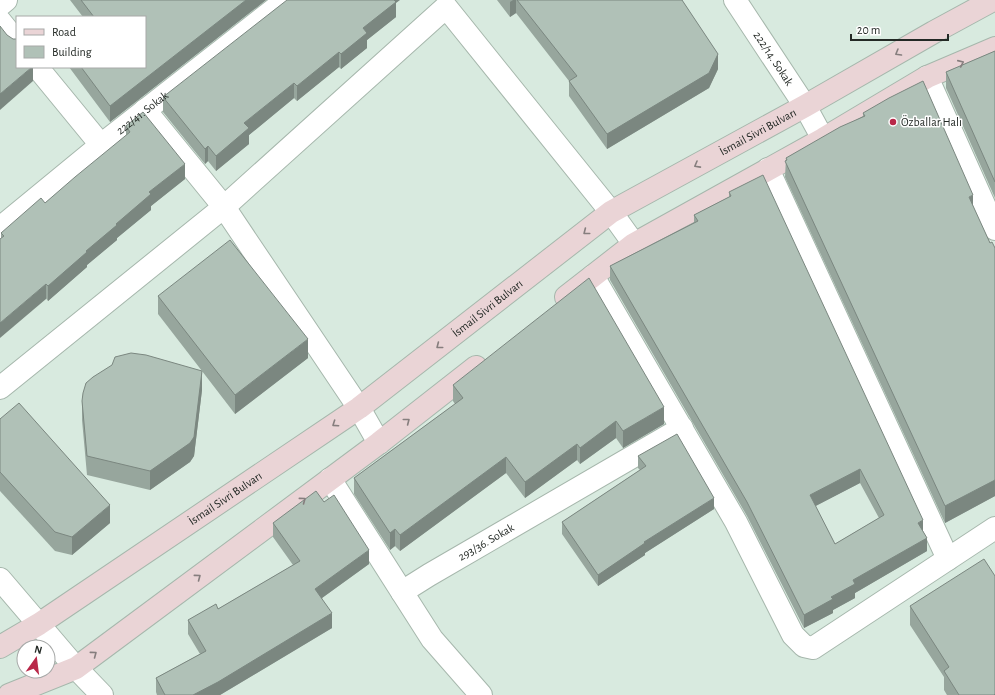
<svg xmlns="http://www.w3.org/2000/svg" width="995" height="695" viewBox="0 0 995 695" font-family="'Alegreya Sans',sans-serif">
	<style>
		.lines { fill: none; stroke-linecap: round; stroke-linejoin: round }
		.street-casing { stroke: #a6b7ac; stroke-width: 24 }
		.secondary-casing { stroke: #a6b7ac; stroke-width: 24 }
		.street { stroke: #fff; stroke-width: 22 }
		.secondary { stroke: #ead4d6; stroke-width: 22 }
		.wall { fill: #97a69d; fill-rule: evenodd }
		.shaded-wall { fill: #7b8780 }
		.building { fill: #b0c1b7; stroke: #7b8780; fill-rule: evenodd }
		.oneway { stroke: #867e7e }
		.poi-dot { fill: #b92849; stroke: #fff; stroke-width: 1.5 }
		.labels { text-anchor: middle; stroke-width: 3; stroke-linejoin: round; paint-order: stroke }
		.street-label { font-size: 12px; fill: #232925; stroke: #fff }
		.poi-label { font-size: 12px; fill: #232925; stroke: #fff; text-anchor: start }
	</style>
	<rect width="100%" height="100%" fill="#d8eadf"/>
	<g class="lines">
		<g class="street-casing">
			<g id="street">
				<path id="s1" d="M735,0L805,106L823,139"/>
				<path d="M0,5L6,0"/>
				<path d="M0,21L17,42"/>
				<path d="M37,67L101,145"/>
				<path d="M927,77L995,229"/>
				<path d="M145,110L224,207L446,7L611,212L634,244"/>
				<path d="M768,169L948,559"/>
				<path id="s2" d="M0,228L101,145L286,0"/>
				<path d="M593,276L736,522L793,635L804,646L813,648L995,528"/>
				<path d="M0,388L224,207L359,408L379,443"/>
				<path d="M330,479L402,592"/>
				<path d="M0,579L76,668L102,695"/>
				<path id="s3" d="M481,695L432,639L402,592L429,575L682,428"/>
			</g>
		</g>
		<g class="secondary-casing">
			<g id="secondary">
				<path d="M566,297L634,244L823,139L927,77L995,48"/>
				<path id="s4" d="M0,647L39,624L359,408L611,212L805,106L934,32L993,0"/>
				<path d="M9,695L76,668L379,443L476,367"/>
			</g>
		</g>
		<use href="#street" class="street"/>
		<use href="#secondary" class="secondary"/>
	</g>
	<g class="wall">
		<path d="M70,0H266L110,122L69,67H145V17H83Z"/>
		<path d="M497,0H682L718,69L709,88L607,149L569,96V81L516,13L510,17Z"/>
		<path d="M396,3V17L367,40V48L341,69L339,67L297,101L294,98L249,135V144L216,171L208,161L205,164L163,112V97Z"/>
		<path d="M995,51V198L946,88V72Z"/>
		<path d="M863,113L973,207L990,243L995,248V496L945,523L785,177L786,158L863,116Z"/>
		<path d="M126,126L185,179L151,206V210L117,238V240L87,265V267L48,301L1,238V233L45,203L126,136Z"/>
		<path d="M729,192L923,531L927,551L855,593V598L833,610V613L804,628L747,516L610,280V266L694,222V215L729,197ZM860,483L879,518L835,544L815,506Z"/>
		<path d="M158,296L308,358L235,414L202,371V390L194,456L190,462L150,490L87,475L82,420V401L202,371L158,314Z"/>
		<path d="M453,385L664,424L623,448L616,438L580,464L577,460L525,498L506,473L400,551L395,546L390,550L354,494V478L455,404L453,401Z"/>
		<path d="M0,419L110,523L72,555L55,551L0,491Z"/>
		<path d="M638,456L714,509L645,553V555L598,586L562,534V522L640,470L638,468Z"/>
		<path d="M273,523L369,564L322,598L332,628L220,695H157L156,692V678L200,654L188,634V620L218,609L293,565L273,537Z"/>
		<path d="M910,606L995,695H947L944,690V677L910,625Z"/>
	</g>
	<g class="shaded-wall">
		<path d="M246,0H266L110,122V106Z"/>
		<path d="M389,0H400L396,3V17L367,40V48L341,69V54L363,28Z"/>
		<path d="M513,0H516V13L510,17V2Z"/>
		<path d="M339,52V67L297,101V86Z"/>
		<path d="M718,54V69L709,88L607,149V134Z"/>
		<path d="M32,67H33V81L0,110V94Z"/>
		<path d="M294,83V98L249,135V144L216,171V156L244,123Z"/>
		<path d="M208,146V161L205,164V149Z"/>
		<path d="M185,164V179L151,206V210L117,238V240L87,265V267L48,301V286L86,251L149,192Z"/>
		<path d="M973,195V211L969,197Z"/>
		<path d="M46,284V299L0,338V323Z"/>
		<path d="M308,339V358L235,414V395Z"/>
		<path d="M202,371V390L194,456L190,462L150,490V471Z"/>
		<path d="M664,407V424L623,448V431Z"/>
		<path d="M616,421V438L580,464V448Z"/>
		<path d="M577,444V460L525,498V482Z"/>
		<path d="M506,457V473L400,551V535Z"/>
		<path d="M860,469V483L810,509V495Z"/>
		<path d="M995,480V496L945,523V506Z"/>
		<path d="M714,498V509L645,553V555L598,586V575L644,542Z"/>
		<path d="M110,505V523L72,555V537Z"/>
		<path d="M923,520V534L918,523Z"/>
		<path d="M395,529V546L390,550V533Z"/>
		<path d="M927,538V551L855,593V598L833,610V613L804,628V615L831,597L853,580Z"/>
		<path d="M369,550V564L315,603V589Z"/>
		<path d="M332,613V628L220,695H193Z"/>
	</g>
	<g class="building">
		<path d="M81,0H246L110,106L81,67H145V17H94Z"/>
		<path d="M287,0H394L396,2L363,28L367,33L341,54L339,52L297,86L294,83L244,123L249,128L216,156L208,146L205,149L163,97Z"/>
		<path d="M517,0H682L718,54L709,73L607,134L569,81L577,76Z"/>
		<path d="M0,26L7,35L13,39H17V67H32L0,94Z"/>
		<path d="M995,51V182L946,72Z"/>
		<path d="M923,81L973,195L969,197L990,243L992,242L995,248V480L945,506L785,161L787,160L786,158L840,127L865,116L863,113L889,98Z"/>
		<path d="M143,112L185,164L149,192L151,194L116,224L117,225L86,251L87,252L48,286L46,284L0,323V239L4,236L1,233L41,198L45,203L75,177L130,132L126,126Z"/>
		<path d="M763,175L923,520L918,523L927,538L853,580L855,584L831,597L833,599L804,615L747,502L610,266L698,221L694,215L731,196L729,192ZM860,469L884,515L835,544L810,495Z"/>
		<path d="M230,240L308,339L235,395L158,296Z"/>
		<path d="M589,278L664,407L623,431L616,421L580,448L577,444L525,482L506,457L400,535L395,529L390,533L354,478L463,398L453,385Z"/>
		<path d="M131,353L146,355L202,371L194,437L190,443L150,471L87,456L82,401L83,393L86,383L93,377L112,365L115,357Z"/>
		<path d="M19,403L110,505L72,537L55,532L0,472V419Z"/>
		<path d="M677,434L714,498L644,542L645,543L598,575L562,522L646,466L638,456Z"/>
		<path d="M316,491L324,502L334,495L369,550L315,589L332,613L218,682L193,695H165L156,678L206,651L188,620L216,604L218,609L300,561L273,523Z"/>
		<path d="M984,559L995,576V694L994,695H959L944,671L949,667L910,606Z"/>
	</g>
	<defs><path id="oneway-chevron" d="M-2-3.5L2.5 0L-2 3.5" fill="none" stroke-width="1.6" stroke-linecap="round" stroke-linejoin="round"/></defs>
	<g class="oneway">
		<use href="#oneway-chevron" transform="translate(898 53) rotate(150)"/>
		<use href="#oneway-chevron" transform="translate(961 63) rotate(-24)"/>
		<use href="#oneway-chevron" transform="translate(697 165) rotate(151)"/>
		<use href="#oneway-chevron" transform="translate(586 232) rotate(142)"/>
		<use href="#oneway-chevron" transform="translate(439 346) rotate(142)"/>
		<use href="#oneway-chevron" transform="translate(407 421) rotate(-38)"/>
		<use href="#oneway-chevron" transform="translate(335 424) rotate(146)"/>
		<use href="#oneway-chevron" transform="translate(303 500) rotate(-37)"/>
		<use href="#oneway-chevron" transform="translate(198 577) rotate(-37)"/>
		<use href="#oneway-chevron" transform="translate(94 654) rotate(-37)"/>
	</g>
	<circle class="poi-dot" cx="893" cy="122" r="4"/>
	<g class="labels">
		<g class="street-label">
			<text dy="4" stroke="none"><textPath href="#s1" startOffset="70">222/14. Sokak</textPath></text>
			<text dy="4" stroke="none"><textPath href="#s2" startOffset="183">222/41. Sokak</textPath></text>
			<text dy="4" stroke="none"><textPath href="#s4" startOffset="918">İsmail Sivri Bulvarı</textPath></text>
			<text dy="4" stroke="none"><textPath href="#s4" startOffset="594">İsmail Sivri Bulvarı</textPath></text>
			<text dy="4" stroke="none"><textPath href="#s4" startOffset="270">İsmail Sivri Bulvarı</textPath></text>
			<text dy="4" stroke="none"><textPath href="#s3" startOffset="228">293/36. Sokak</textPath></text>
		</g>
		<g class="poi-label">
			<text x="901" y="126">Özballar Halı</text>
		</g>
	</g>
	<rect x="16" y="16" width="130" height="52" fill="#ffffff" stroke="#a7a9a8"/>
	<rect x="24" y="29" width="20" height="6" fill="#ead4d6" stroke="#a7a9a8"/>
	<text x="52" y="36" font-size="12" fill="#232925">Road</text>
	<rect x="24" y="46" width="20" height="12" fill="#b0c1b7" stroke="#a7a9a8"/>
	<text x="52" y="56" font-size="12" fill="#232925">Building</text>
	<g transform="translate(36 659) rotate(14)"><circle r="19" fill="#ffffff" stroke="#a7a9a8"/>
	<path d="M0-3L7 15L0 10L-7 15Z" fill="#b92849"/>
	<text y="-6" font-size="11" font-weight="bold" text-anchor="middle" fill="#232925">N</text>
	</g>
	<path d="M851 34v6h97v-6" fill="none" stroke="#232925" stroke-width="2"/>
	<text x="857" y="34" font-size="12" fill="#232925" stroke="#ffffff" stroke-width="3" paint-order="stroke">20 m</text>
</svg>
